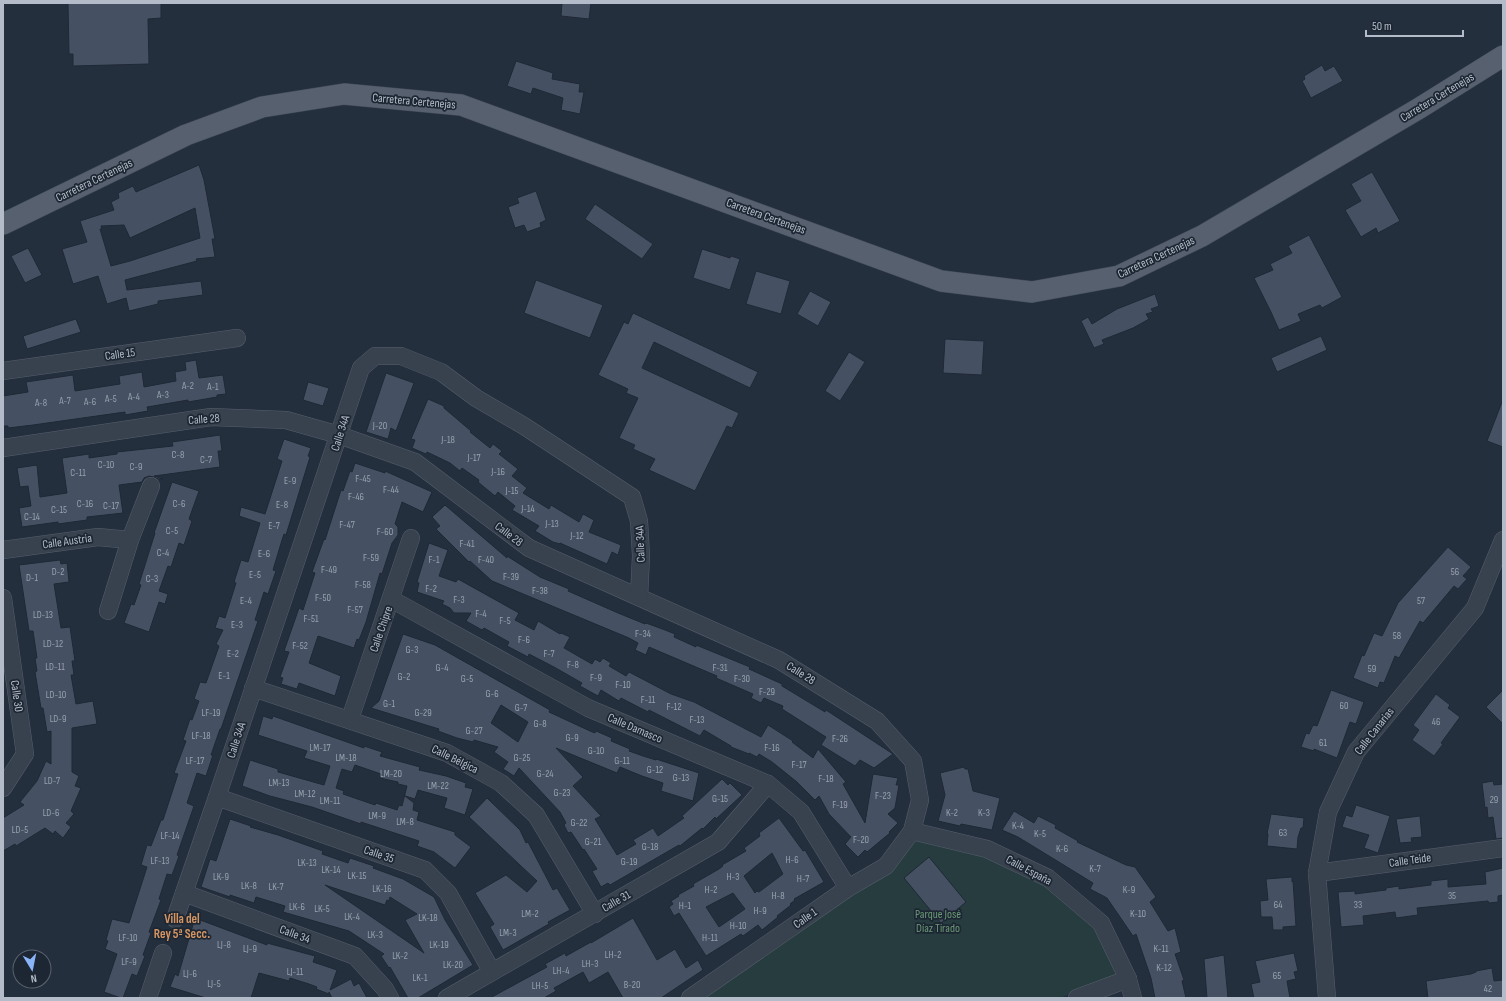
<svg xmlns="http://www.w3.org/2000/svg" width="1506" height="1001" viewBox="0 0 1506 1001" font-family="'Sofia Sans Condensed',sans-serif">
	<style>
		.green { fill: #263c3f }
		.building { fill: #455162; stroke: #1f2835; fill-rule: evenodd }
		.lines { fill: none; stroke-linecap: round; stroke-linejoin: round }
		.minor-casing { stroke: #565f6c; stroke-width: 18 }
		.major-casing { stroke: #414a57; stroke-width: 22 }
		.minor { stroke: #38414e; stroke-width: 17 }
		.major { stroke: #56606e; stroke-width: 21 }
		.labels { text-anchor: middle; stroke-width: 3.5; stroke-linejoin: round; paint-order: stroke }
		.number-label { font-size: 10px; fill: #98a1af }
		.street-label { font-size: 12px; fill: #b4bcc9; stroke: #1d2633 }
		.park-label { font-size: 12px; fill: #6b9a76; stroke: #1d2633 }
		.neighbourhood-label { font-size: 13px; font-weight: bold; fill: #d59563; stroke: #1d2633 }
	</style>
	<rect width="100%" height="100%" fill="#242f3e"/>
	<path class="green" d="M912,831L1048,878L1101,923L1115,975L1060,998H706L892,858Z"/>
	<g class="building">
		<path d="M68,3H161V18L148,19L149,64L73,66V54H69Z"/>
		<path d="M562,3H591L589,19L561,16Z"/>
		<path d="M516,61L553,73L552,79L580,84L579,92H584L580,114L561,110L563,98L533,88L531,94L507,86Z"/>
		<path d="M1322,65L1325,71L1334,66L1343,81L1311,98L1302,81L1305,79L1304,76Z"/>
		<path d="M199,165L204,180L215,239H212L215,257L196,259L197,261L125,280L127,290L201,281L203,295L158,301V304L129,311L126,298L107,304L98,276L73,284L62,249L87,242L80,221L114,210L111,202L119,198L118,193L133,186L136,192ZM195,208L200,238L130,261L111,266L100,229H102L101,226L124,225L130,238Z"/>
		<path d="M1372,172L1400,221L1378,233L1376,228L1361,237L1345,210L1361,201L1351,184Z"/>
		<path d="M536,191L546,220L540,223L541,227L527,232L524,225L515,228L508,207L519,203L517,198Z"/>
		<path d="M595,204L653,244L642,259L585,219Z"/>
		<path d="M1309,235L1342,297L1322,308L1320,305L1298,314L1301,321L1279,330L1271,312L1254,278L1273,270L1270,264L1292,253L1288,246Z"/>
		<path d="M28,248L42,275L25,283L11,256Z"/>
		<path d="M702,249L730,258L731,256L740,259L730,290L693,278Z"/>
		<path d="M756,271L790,281L781,314L746,304Z"/>
		<path d="M536,280L603,305L590,338L524,313Z"/>
		<path d="M810,291L831,302L818,326L797,314Z"/>
		<path d="M1155,294L1159,306L1151,309L1153,312L1146,314L1149,319L1133,328L1102,340L1104,344L1094,348L1081,321L1088,317L1092,324L1117,309Z"/>
		<path d="M633,313L758,372L750,388L654,342L642,368L739,413L732,428L727,426L695,491L649,470L655,459L633,449L635,445L619,438L638,398L626,393L628,389L598,375L624,322L628,324Z"/>
		<path d="M76,319L81,332L27,349L23,336Z"/>
		<path d="M1321,336L1327,350L1277,372L1271,358Z"/>
		<path d="M945,339L984,341L982,375L943,373Z"/>
		<path d="M849,352L865,362L840,401L825,391Z"/>
		<path d="M196,360L199,378L223,375L226,394L217,395V397L188,402V400L147,407L148,411L125,415V412L33,425L8,428V426H3V396L28,392L26,382L73,375L75,391L120,384L119,376L142,372L144,387L176,381L175,372L186,370L185,362Z"/>
		<path d="M386,373L414,383L396,431L391,428L388,439L366,432Z"/>
		<path d="M308,382L329,388L323,406L303,400Z"/>
		<path d="M428,399L444,406V408L471,431L470,432L490,448L493,444L502,451L499,454L518,469L512,476L527,488L523,493L549,509L551,505L579,522L583,514L594,520L589,532L621,545L618,555L612,552L607,564L560,543V544L553,542L535,531L539,526L512,510L515,506L498,492L495,496L478,482L479,480L462,468L460,471L450,463L427,452L426,454L412,448L415,440L411,439Z"/>
		<path d="M1502,402H1503V447L1487,441Z"/>
		<path d="M220,435L222,451H218L220,467L154,476L163,479H158L154,477L149,476L144,478L142,482L119,485L123,513L87,517V520L58,524V522L22,527L19,508L31,506L28,486L20,487L17,468L37,465L40,497L67,493L62,458L89,454V458L117,454V452L173,446L172,442Z"/>
		<path d="M284,439L311,448L308,456L310,457L286,535L284,534L282,540L273,570L276,571L268,594L264,592L255,620L258,621L221,729H220L211,755H213L206,776L197,773L187,803L194,806L177,855L179,856L172,875L167,874L159,899L161,900L149,932L151,933L143,955L145,956L137,976L132,974L123,998H121L104,992L117,954L105,949L108,941L106,940L112,919L129,923L147,867L141,865L147,845L151,846L161,820H163L178,774L174,773L186,741L183,740L190,719L192,720L199,701L194,699L200,682L206,683L219,646L216,644L223,630L215,628L219,616L225,618L236,583L234,582L241,560L248,562L260,523L239,516L241,507L265,514L282,461L277,459Z"/>
		<path d="M355,463L385,473V471L432,492L423,512L402,502L395,524L398,527V535L392,543L382,574L380,573L366,622L359,640L357,639L354,648L318,636L309,663L341,676L335,696L299,683L297,689L281,684L283,678L280,677L289,652L284,651L291,631L299,608L303,610L315,573L312,572L324,539L325,540L341,490L343,491L350,471L352,472Z"/>
		<path d="M172,482L199,491L189,519L192,521L184,545L179,543L171,567L168,566L159,591L168,594L165,604L159,602L149,632L124,623L131,604L134,605L141,585L139,584L155,533H154Z"/>
		<path d="M445,505L507,558V556L540,577L569,589L568,591L618,613L645,624L646,623L665,630L675,634L674,637L696,647V645L750,667L749,669L782,684V686L825,712L826,710L893,754L874,768L860,760L855,766L821,745L826,737L782,709L783,706L764,698L761,703L751,698L753,694L716,678L717,676L649,647L646,655L635,650L638,643L629,638L492,581L470,561L469,562L436,529L440,526L432,517Z"/>
		<path d="M429,543L448,550L439,576L456,582L458,579L519,613L515,620L534,630L538,621L560,634L561,633L570,637L564,648L592,664L595,659L600,662L603,658L611,663L609,666L626,676L629,672L671,694L694,702L761,737L768,725L793,741L792,742L813,758L818,749L846,782L843,784L865,823L873,774L898,778L896,785H899L895,808L888,814L898,823L889,832L890,833L867,852L865,850L858,857L845,844L851,837L829,814L819,796L815,800L797,782L772,762L759,754L757,757L749,753V754L731,747V746L704,730L700,736L649,710L648,712L621,698L619,701L601,690L598,696L580,686L582,683L554,667L529,654L528,657L507,646L509,642L484,628L482,630L466,621L471,613H454L450,608L442,604L444,601L417,592L419,583L417,582Z"/>
		<path d="M1448,547L1471,567L1463,576L1467,579L1458,589L1454,586L1423,623L1420,621L1399,658L1395,656L1384,683L1380,682L1378,688L1353,678L1362,655L1364,656L1374,633L1382,636L1398,603Z"/>
		<path d="M60,560L61,564L67,563L69,582L54,584L61,628L70,627L75,661H72L74,675H71L76,704L93,701L97,724L72,728V772L79,776L75,786L81,788L71,811L74,814L66,823L71,827L63,838L55,831L53,834L45,828L16,846L15,844L3,851V818L24,805L20,802L37,781L46,761L51,764V731L47,732L43,708H41L35,672L37,671L35,658H37L33,631H29L19,565Z"/>
		<path d="M403,634L435,645L550,710L549,712L590,731L595,733L596,731L612,738L611,741L630,749L629,751L643,756L656,760V759L699,773L693,801L661,791L663,783L642,776L620,767L617,773L556,748L583,777L573,786L601,816L595,819L617,855L636,844L633,840L653,828L658,836L684,818L682,816L722,779L728,785L730,783L742,795L716,819L715,817L703,829L702,828L680,846L679,845L610,885L608,883L601,887L592,871L597,869L584,849L583,850L571,832L568,833L564,825L566,823L560,812L519,768L514,776L503,769L508,762L494,752L498,747L474,740L473,742L457,738L438,731L439,729L371,708L379,701ZM501,705L528,722L518,742L491,723Z"/>
		<path d="M1331,690L1364,702L1356,724L1350,722L1337,758L1314,749V751L1301,747L1306,733L1309,734L1313,725L1317,726Z"/>
		<path d="M1503,690V724L1486,707Z"/>
		<path d="M1436,694L1450,705L1448,708L1460,717L1441,743L1443,744L1434,756L1412,740L1419,730L1413,725Z"/>
		<path d="M263,716L272,719L273,716L364,748V746L382,752L380,756L420,767L419,770L446,776L466,783L465,787L473,789L465,815L444,808L447,798L418,790L415,799L405,796L414,803L413,810L419,812L417,820L455,832V835L471,847L455,868L434,852L417,846L419,841L361,822V824L312,807L270,796L242,786L250,760L278,769V772L324,785L330,766L304,758L307,751L258,735ZM355,765L381,774L380,778L398,782V784L407,786L402,806L399,805L397,810L376,803L375,805L343,794L344,791L336,788L342,769L352,772Z"/>
		<path d="M964,767L965,769H968L973,791L1000,798L992,830L961,824L960,826L938,821L945,795L940,773Z"/>
		<path d="M1493,781L1494,785L1503,784V838L1496,839L1493,817L1488,818L1487,807L1485,808L1482,783Z"/>
		<path d="M487,798L520,830L526,843L528,842L553,890L557,888L570,910L548,922L549,924L503,950L490,927L494,924L475,893L506,875L527,892L537,881L469,817Z"/>
		<path d="M1356,805L1390,816L1378,853L1364,848L1369,835L1342,827L1346,815L1352,817Z"/>
		<path d="M1014,811L1034,823L1038,816L1056,825L1055,828L1078,841L1077,842L1126,865L1135,867L1156,897L1150,902L1168,931L1175,928L1181,952L1175,954L1184,980L1182,981L1186,998H1155L1151,978L1136,934L1133,936L1107,898L1090,889L1093,883L1018,837L1002,830Z"/>
		<path d="M1271,814L1304,818L1303,828H1301L1298,837L1297,849L1267,846L1268,834H1267Z"/>
		<path d="M1420,816L1422,837L1411,838L1412,842L1400,843L1396,819Z"/>
		<path d="M779,818L803,851L805,850L824,882L794,899L795,900L790,904L791,905L777,916L778,917L762,930L758,925L743,936L741,934L706,956L679,913L674,916L669,907L673,904L671,901L679,896L678,895L694,886L693,884L719,869L723,866L722,865L746,851L744,848L760,836L759,833ZM772,853L783,874L759,892L757,891L755,893L744,876ZM733,893L745,909L719,927L706,907Z"/>
		<path d="M230,819L251,826L250,827L278,835L323,851L322,854L348,863L350,858L374,866L373,868L403,879L434,897L445,920L473,965L418,998H408L390,967L389,968L381,956L384,954L349,931L283,912L285,906L256,897L254,903L230,895V897L201,887L210,859L216,861ZM325,885L385,905L387,900L389,901L390,897L417,914L405,920L424,953Z"/>
		<path d="M929,857L966,902L941,923L904,878Z"/>
		<path d="M1503,868V895L1498,896V902L1489,903L1488,901L1417,908L1418,915L1396,918L1395,912L1363,916L1364,925L1341,927L1338,892L1355,891V894L1386,890V888L1399,886V889L1431,885V881L1448,879V887L1486,884L1485,872Z"/>
		<path d="M1292,877V882L1293,881L1296,926L1283,927V930H1273L1272,917H1261L1260,901L1268,900L1266,879Z"/>
		<path d="M195,918L267,945V943L315,956L313,962L337,970L330,990L351,979L354,986L359,983L367,998H332L329,992V994L316,989L317,987L309,984L290,978L289,981L259,973L251,998H206L170,987L175,974L178,976Z"/>
		<path d="M633,918L657,960L675,949L686,968L698,960L703,970L661,998H623L608,972L589,983L583,972L554,988L556,991L544,998H490L547,967L545,964L565,953L566,956L591,942V943Z"/>
		<path d="M1294,953L1298,971L1294,972L1296,979L1287,981L1290,998H1254L1251,984L1260,982L1255,961Z"/>
		<path d="M1224,955L1228,998H1207L1204,959Z"/>
		<path d="M1492,968L1494,981L1503,980V998H1428L1426,981L1471,974L1476,972V971Z"/>
	</g>
	<g class="lines">
		<g class="minor-casing">
			<g id="minor">
				<path d="M3,371L237,338"/>
				<path d="M3,448L211,417L286,420L339,435L415,462L529,548L779,660L877,721L913,761L920,800L912,831L886,866L848,888L690,998"/>
				<path d="M3,550L98,537L130,540"/>
				<path d="M3,598L25,754L3,788"/>
				<path d="M391,599L588,708L768,784L801,812L848,888"/>
				<path d="M108,611L130,540L151,486"/>
				<path d="M253,688L447,753L501,783L536,815L595,914"/>
				<path d="M350,719L411,538"/>
				<path d="M217,797L425,870L448,893L492,972"/>
				<path d="M912,831L987,849L1048,878L1101,923L1128,979L1133,998"/>
				<path d="M1317,873L1503,848"/>
				<path d="M184,893L355,956L385,989L390,998"/>
				<path d="M175,919L217,797L361,368L375,356H401L441,372L476,398L524,426L632,497L639,521L641,556L639,597"/>
				<path d="M148,998L163,953"/>
				<path d="M447,998L718,842L768,784"/>
				<path d="M1077,998L1128,979"/>
				<path d="M1327,998L1317,873L1328,812L1356,752L1475,608L1503,540"/>
			</g>
		</g>
		<g class="major-casing">
			<path id="major" d="M3,224L186,135L262,107L344,94L461,105L941,281L1032,292L1119,276L1202,236L1418,109L1503,56"/>
		</g>
		<use href="#minor" class="minor"/>
		<use href="#major" class="major"/>
	</g>
	<g class="labels">
		<g class="number-label">
			<text x="188" y="389">A-2</text>
			<text x="213" y="390">A-1</text>
			<text x="163" y="398">A-3</text>
			<text x="134" y="400">A-4</text>
			<text x="111" y="402">A-5</text>
			<text x="65" y="404">A-7</text>
			<text x="90" y="405">A-6</text>
			<text x="41" y="406">A-8</text>
			<text x="380" y="429">J-20</text>
			<text x="448" y="443">J-18</text>
			<text x="178" y="458">C-8</text>
			<text x="474" y="461">J-17</text>
			<text x="206" y="463">C-7</text>
			<text x="106" y="468">C-10</text>
			<text x="136" y="470">C-9</text>
			<text x="498" y="475">J-16</text>
			<text x="78" y="476">C-11</text>
			<text x="363" y="482">F-45</text>
			<text x="290" y="484">E-9</text>
			<text x="391" y="493">F-44</text>
			<text x="512" y="494">J-15</text>
			<text x="356" y="500">F-46</text>
			<text x="85" y="507">C-16</text>
			<text x="179" y="507">C-6</text>
			<text x="282" y="508">E-8</text>
			<text x="111" y="509">C-17</text>
			<text x="528" y="512">J-14</text>
			<text x="59" y="513">C-15</text>
			<text x="32" y="520">C-14</text>
			<text x="552" y="527">J-13</text>
			<text x="347" y="528">F-47</text>
			<text x="274" y="529">E-7</text>
			<text x="172" y="534">C-5</text>
			<text x="385" y="535">F-60</text>
			<text x="577" y="539">J-12</text>
			<text x="467" y="547">F-41</text>
			<text x="163" y="556">C-4</text>
			<text x="264" y="557">E-6</text>
			<text x="371" y="561">F-59</text>
			<text x="434" y="563">F-1</text>
			<text x="486" y="563">F-40</text>
			<text x="329" y="573">F-49</text>
			<text x="58" y="575">D-2</text>
			<text x="1455" y="575">56</text>
			<text x="255" y="578">E-5</text>
			<text x="511" y="580">F-39</text>
			<text x="32" y="581">D-1</text>
			<text x="152" y="582">C-3</text>
			<text x="363" y="588">F-58</text>
			<text x="431" y="592">F-2</text>
			<text x="540" y="594">F-38</text>
			<text x="323" y="601">F-50</text>
			<text x="459" y="603">F-3</text>
			<text x="246" y="604">E-4</text>
			<text x="1421" y="604">57</text>
			<text x="355" y="613">F-57</text>
			<text x="481" y="617">F-4</text>
			<text x="43" y="618">LD-13</text>
			<text x="311" y="622">F-51</text>
			<text x="505" y="624">F-5</text>
			<text x="237" y="628">E-3</text>
			<text x="643" y="637">F-34</text>
			<text x="1397" y="639">58</text>
			<text x="524" y="643">F-6</text>
			<text x="53" y="647">LD-12</text>
			<text x="300" y="649">F-52</text>
			<text x="412" y="653">G-3</text>
			<text x="233" y="657">E-2</text>
			<text x="549" y="657">F-7</text>
			<text x="573" y="668">F-8</text>
			<text x="55" y="670">LD-11</text>
			<text x="442" y="671">G-4</text>
			<text x="720" y="671">F-31</text>
			<text x="1372" y="672">59</text>
			<text x="224" y="679">E-1</text>
			<text x="404" y="680">G-2</text>
			<text x="596" y="681">F-9</text>
			<text x="467" y="682">G-5</text>
			<text x="742" y="682">F-30</text>
			<text x="623" y="688">F-10</text>
			<text x="767" y="695">F-29</text>
			<text x="492" y="697">G-6</text>
			<text x="56" y="698">LD-10</text>
			<text x="648" y="703">F-11</text>
			<text x="389" y="707">G-1</text>
			<text x="1344" y="709">60</text>
			<text x="674" y="710">F-12</text>
			<text x="521" y="711">G-7</text>
			<text x="211" y="716">LF-19</text>
			<text x="423" y="716">G-29</text>
			<text x="58" y="722">LD-9</text>
			<text x="697" y="723">F-13</text>
			<text x="1436" y="725">46</text>
			<text x="540" y="727">G-8</text>
			<text x="474" y="734">G-27</text>
			<text x="201" y="739">LF-18</text>
			<text x="572" y="741">G-9</text>
			<text x="840" y="742">F-26</text>
			<text x="1323" y="746">61</text>
			<text x="320" y="751">LM-17</text>
			<text x="772" y="751">F-16</text>
			<text x="596" y="754">G-10</text>
			<text x="346" y="761">LM-18</text>
			<text x="522" y="761">G-25</text>
			<text x="195" y="764">LF-17</text>
			<text x="622" y="764">G-11</text>
			<text x="799" y="768">F-17</text>
			<text x="655" y="773">G-12</text>
			<text x="391" y="777">LM-20</text>
			<text x="545" y="777">G-24</text>
			<text x="681" y="781">G-13</text>
			<text x="826" y="782">F-18</text>
			<text x="52" y="784">LD-7</text>
			<text x="279" y="786">LM-13</text>
			<text x="438" y="789">LM-22</text>
			<text x="562" y="796">G-23</text>
			<text x="305" y="797">LM-12</text>
			<text x="883" y="799">F-23</text>
			<text x="720" y="802">G-15</text>
			<text x="1494" y="803">29</text>
			<text x="330" y="804">LM-11</text>
			<text x="840" y="808">F-19</text>
			<text x="51" y="816">LD-6</text>
			<text x="952" y="816">K-2</text>
			<text x="984" y="816">K-3</text>
			<text x="377" y="819">LM-9</text>
			<text x="405" y="825">LM-8</text>
			<text x="579" y="826">G-22</text>
			<text x="1018" y="829">K-4</text>
			<text x="20" y="833">LD-5</text>
			<text x="1283" y="836">63</text>
			<text x="1040" y="837">K-5</text>
			<text x="170" y="839">LF-14</text>
			<text x="861" y="843">F-20</text>
			<text x="593" y="845">G-21</text>
			<text x="650" y="850">G-18</text>
			<text x="1062" y="852">K-6</text>
			<text x="792" y="863">H-6</text>
			<text x="160" y="864">LF-13</text>
			<text x="629" y="865">G-19</text>
			<text x="307" y="866">LK-13</text>
			<text x="1095" y="872">K-7</text>
			<text x="331" y="873">LK-14</text>
			<text x="357" y="879">LK-15</text>
			<text x="221" y="880">LK-9</text>
			<text x="733" y="880">H-3</text>
			<text x="803" y="882">H-7</text>
			<text x="249" y="889">LK-8</text>
			<text x="276" y="890">LK-7</text>
			<text x="382" y="892">LK-16</text>
			<text x="711" y="893">H-2</text>
			<text x="1129" y="893">K-9</text>
			<text x="778" y="899">H-8</text>
			<text x="1452" y="899">35</text>
			<text x="1278" y="908">64</text>
			<text x="1358" y="908">33</text>
			<text x="685" y="909">H-1</text>
			<text x="297" y="910">LK-6</text>
			<text x="322" y="912">LK-5</text>
			<text x="760" y="914">H-9</text>
			<text x="530" y="917">LM-2</text>
			<text x="1138" y="917">K-10</text>
			<text x="352" y="920">LK-4</text>
			<text x="428" y="921">LK-18</text>
			<text x="738" y="929">H-10</text>
			<text x="508" y="936">LM-3</text>
			<text x="375" y="938">LK-3</text>
			<text x="128" y="941">LF-10</text>
			<text x="710" y="941">H-11</text>
			<text x="224" y="948">LJ-8</text>
			<text x="439" y="948">LK-19</text>
			<text x="250" y="952">LJ-9</text>
			<text x="1161" y="952">K-11</text>
			<text x="613" y="958">LH-2</text>
			<text x="400" y="959">LK-2</text>
			<text x="129" y="965">LF-9</text>
			<text x="590" y="967">LH-3</text>
			<text x="453" y="968">LK-20</text>
			<text x="1164" y="971">K-12</text>
			<text x="561" y="974">LH-4</text>
			<text x="295" y="975">LJ-11</text>
			<text x="190" y="977">LJ-6</text>
			<text x="1277" y="979">65</text>
			<text x="420" y="981">LK-1</text>
			<text x="214" y="987">LJ-5</text>
			<text x="632" y="988">B-20</text>
			<text x="540" y="989">LH-5</text>
			<text x="1488" y="992">42</text>
		</g>
		<g class="street-label">
			<text transform="translate(1437 97) rotate(-31)" y="4">Carretera Certenejas</text>
			<text transform="translate(414 101) rotate(5)" y="4">Carretera Certenejas</text>
			<text transform="translate(94 180) rotate(-26)" y="4">Carretera Certenejas</text>
			<text transform="translate(766 216) rotate(20)" y="4">Carretera Certenejas</text>
			<text transform="translate(1156 257) rotate(-25)" y="4">Carretera Certenejas</text>
			<text transform="translate(120 354) rotate(-8)" y="4">Calle 15</text>
			<text transform="translate(204 419) rotate(-5)" y="4">Calle 28</text>
			<text transform="translate(340 433) rotate(-72)" y="4">Calle 34A</text>
			<text transform="translate(509 534) rotate(37)" y="4">Calle 28</text>
			<text transform="translate(67 541) rotate(-8)" y="4">Calle Austria</text>
			<text transform="translate(640 544) rotate(-92)" y="4">Calle 34A</text>
			<text transform="translate(381 629) rotate(-71)" y="4">Calle Chipre</text>
			<text transform="translate(801 673) rotate(32)" y="4">Calle 28</text>
			<text transform="translate(17 696) rotate(82)" y="4">Calle 30</text>
			<text transform="translate(635 728) rotate(23)" y="4">Calle Damasco</text>
			<text transform="translate(1374 731) rotate(-52)" y="4">Calle Canarias</text>
			<text transform="translate(236 740) rotate(-72)" y="4">Calle 34A</text>
			<text transform="translate(455 759) rotate(26)" y="4">Calle Bélgica</text>
			<text transform="translate(379 854) rotate(19)" y="4">Calle 35</text>
			<text transform="translate(1410 860) rotate(-8)" y="4">Calle Teide</text>
			<text transform="translate(1029 870) rotate(28)" y="4">Calle España</text>
			<text transform="translate(616 901) rotate(-30)" y="4">Calle 31</text>
			<text transform="translate(805 918) rotate(-35)" y="4">Calle 1</text>
			<text transform="translate(295 934) rotate(20)" y="4">Calle 34</text>
		</g>
		<g class="park-label">
			<text x="938" y="918">Parque José<tspan x="938" dy="14">Díaz Tirado</tspan></text>
		</g>
		<g class="neighbourhood-label">
			<text x="182" y="923">Villa del<tspan x="182" dy="15">Rey 5ª Secc.</tspan></text>
		</g>
	</g>
	<rect width="1506" height="1001" fill="none" stroke="#b4bcc9" stroke-width="8"/>
	<g transform="translate(32 969) rotate(170)"><circle r="19" fill="#1d2633" stroke="#59626f"/>
	<path d="M0-3L7 15L0 10L-7 15Z" fill="#8ab4f8"/>
	<text y="-6" font-size="11" font-weight="bold" text-anchor="middle" fill="#b4bcc9">N</text>
	</g>
	<path d="M1366 30v6h97v-6" fill="none" stroke="#b4bcc9" stroke-width="2"/>
	<text x="1372" y="30" font-size="12" fill="#b4bcc9" stroke="#1d2633" stroke-width="3" paint-order="stroke">50 m</text>
</svg>
